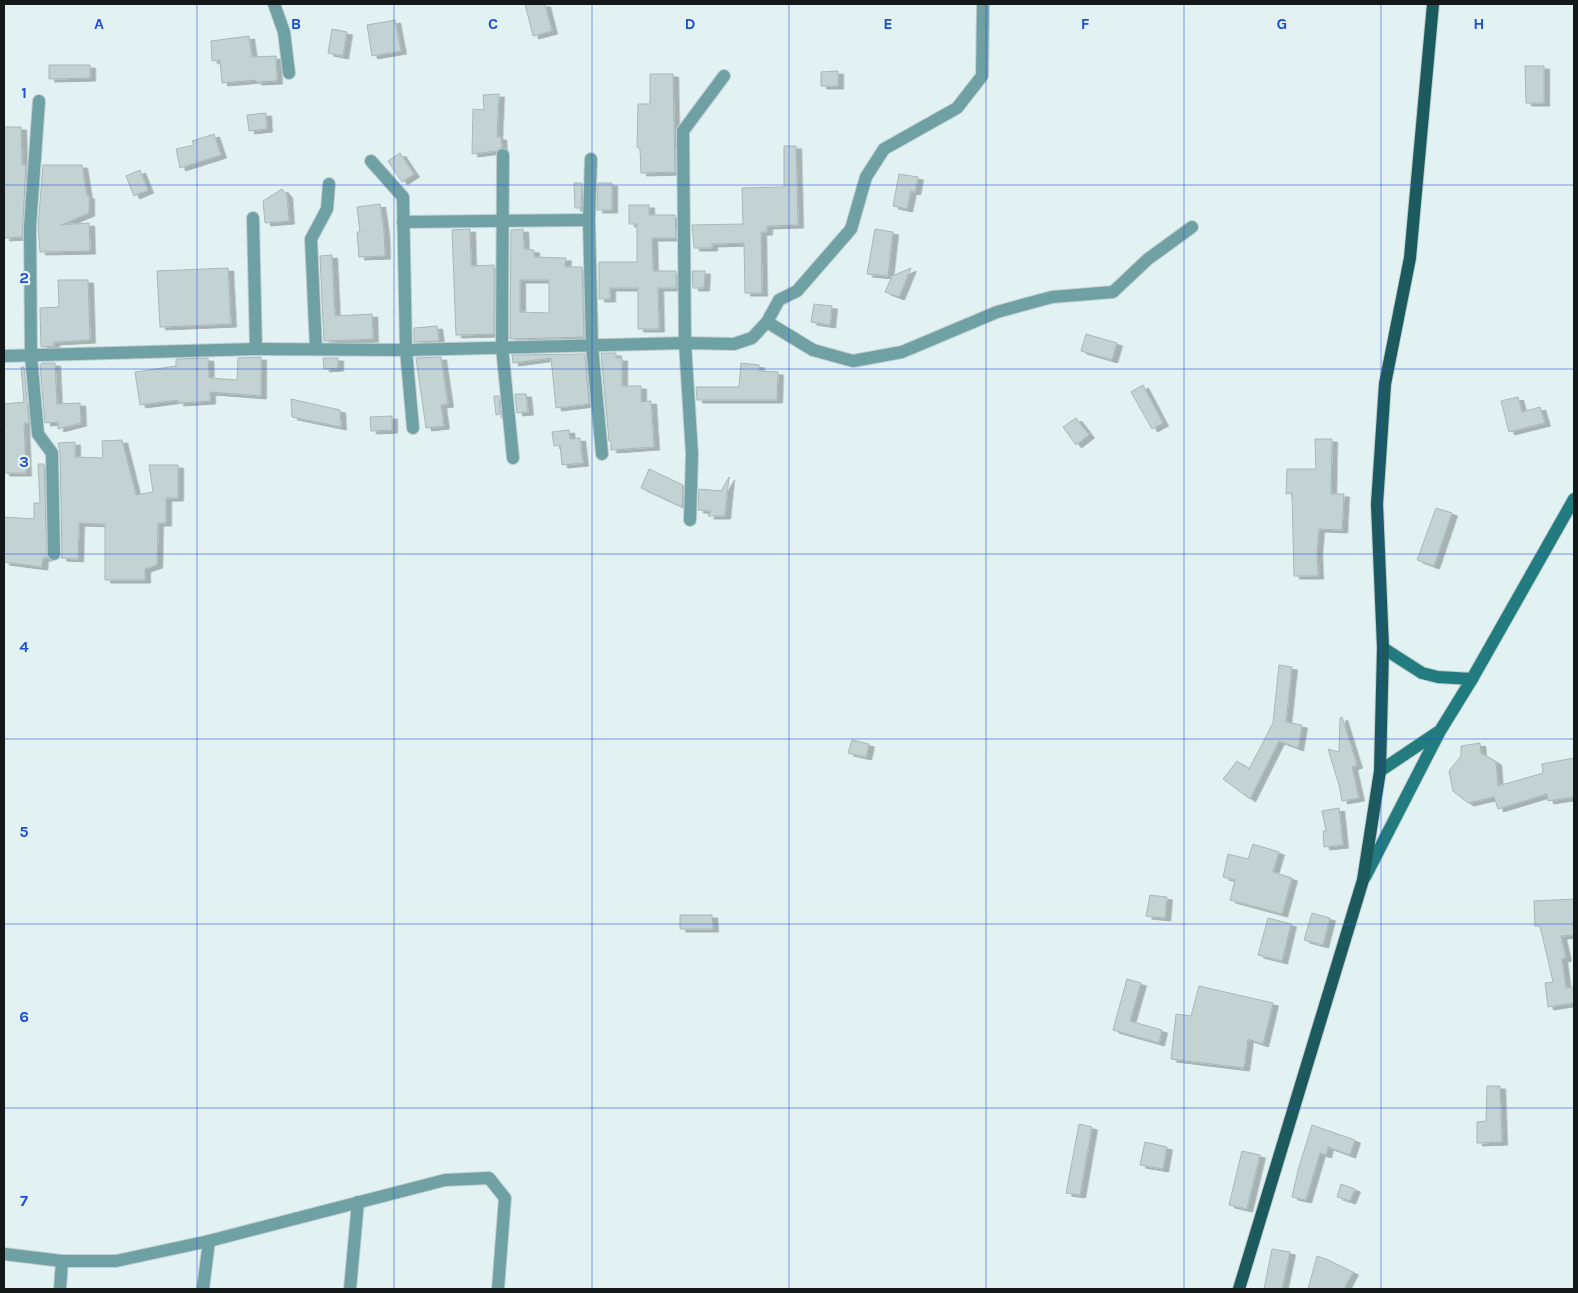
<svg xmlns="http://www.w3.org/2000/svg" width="1578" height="1293" viewBox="0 0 1578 1293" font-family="Karla,sans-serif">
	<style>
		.building { fill: #c3d3d3; stroke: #a8b7b7; fill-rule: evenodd; filter: url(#shadow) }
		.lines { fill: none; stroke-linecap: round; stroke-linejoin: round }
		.minor-casing { stroke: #c1cfd0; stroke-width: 14 }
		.secondary-casing { stroke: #c1cfd0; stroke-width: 14 }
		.primary-casing { stroke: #c1cfd0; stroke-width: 14 }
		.minor { stroke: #6fa1a4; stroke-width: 12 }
		.secondary { stroke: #217b7f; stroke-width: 12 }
		.primary { stroke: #1d5a5d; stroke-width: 12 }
		.grid { fill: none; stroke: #1d4ed8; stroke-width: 1; stroke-opacity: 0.55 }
		.grid-label { font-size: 16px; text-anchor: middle; font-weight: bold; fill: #1d4ed8; stroke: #e2f2f3; stroke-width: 4.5; stroke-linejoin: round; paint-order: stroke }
	</style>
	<defs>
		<filter id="shadow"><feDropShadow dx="5.5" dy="3" stdDeviation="0" flood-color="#0004"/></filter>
	</defs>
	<rect width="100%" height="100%" fill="#e2f2f3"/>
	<g class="building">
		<path d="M525,4H545L552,31L533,36Z"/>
		<path d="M395,20L401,51L372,56L367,25Z"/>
		<path d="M332,29L347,32L343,56L328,53Z"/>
		<path d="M249,36L252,57L276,56L277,81L256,82V80L222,83L220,60L212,61L211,41Z"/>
		<path d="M49,65H90V78L49,79Z"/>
		<path d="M1525,66H1544V103H1526Z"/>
		<path d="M838,71V86H821V72Z"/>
		<path d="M650,74H673L675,172L641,173L640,149L637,147L638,104H650Z"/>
		<path d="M499,94L497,137H501L502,147L496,151L472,154L473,109L484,110L483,95Z"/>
		<path d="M266,113L267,129L249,131L247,115Z"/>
		<path d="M4,127H21L22,165H26L22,237L4,238Z"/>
		<path d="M214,134L221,155L180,168L176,149L194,145L192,141Z"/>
		<path d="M784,146H796L798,225L767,226V232H761L762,293H745L744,243L712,244V248H694L692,225L743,224L742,188L784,187Z"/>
		<path d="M400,153L414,174L402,182L388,161Z"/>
		<path d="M43,165H82L87,196H89V213L61,225L89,223L90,251L40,252L38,227Z"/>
		<path d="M140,170L148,190L134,196L126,176Z"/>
		<path d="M899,174L918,177L915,192L911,191L907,209L893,206Z"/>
		<path d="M574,183H582L581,208H575Z"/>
		<path d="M598,183H612V210H597Z"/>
		<path d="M282,189L287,195L289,221L265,223L263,201Z"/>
		<path d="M380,204L384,231L385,256L359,257L357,232H360L357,207Z"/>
		<path d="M629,205H649V215H675L676,238H652L653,271H676V288H658L659,329H638V288H610V299H599V262H637V224H629Z"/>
		<path d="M470,229L471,266L494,265V334L456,335L452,230Z"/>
		<path d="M523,229L524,249L534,250V257L566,258L565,267H582L584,337L510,339L511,230ZM520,280H549V313L520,312Z"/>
		<path d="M875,229L893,232L888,276L867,274Z"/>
		<path d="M332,255L335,316L372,314L373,339L324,341L320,256Z"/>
		<path d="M228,268L231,324L160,327L157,271Z"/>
		<path d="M911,268L899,297L885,292L892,276Z"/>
		<path d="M692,271H705L704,288H693Z"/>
		<path d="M58,280H88L90,340L54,342V346L41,347L40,308L59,307Z"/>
		<path d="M814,304L832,306L830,325L811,322Z"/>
		<path d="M437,326L439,341L414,342V328Z"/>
		<path d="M1086,334L1117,343L1112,360L1081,351Z"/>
		<path d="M601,353H616V358H622V386H641V402L651,401L654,447L611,450V441H609Z"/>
		<path d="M585,354L589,404L556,408L551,358L513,363L512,355Z"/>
		<path d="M261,357V396L210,392V401L178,403V400L140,405L135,372L176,366V359L208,358L209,378L237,380L238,358Z"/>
		<path d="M441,357L448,404L441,405L444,426L426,428L416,358Z"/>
		<path d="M323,358H338V368L324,369Z"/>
		<path d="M42,363H55L57,404L80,403L81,423L58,429V422L45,423L40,365Z"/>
		<path d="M741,363L759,365V371L778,372L777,400H697L696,387H739Z"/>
		<path d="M21,367H24L29,423H24L26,473H4V428H5L4,404L24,402Z"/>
		<path d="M1143,385L1163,423L1152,429L1131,392Z"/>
		<path d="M515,394H526L528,412L517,413Z"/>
		<path d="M494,396H499L500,414L496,415Z"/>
		<path d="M1518,397L1522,412L1540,407L1545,423L1509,432L1501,401Z"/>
		<path d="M291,399L340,410L341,427L292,417Z"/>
		<path d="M392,416V430L371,431L370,417Z"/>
		<path d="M1076,418L1089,435L1076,445L1063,427Z"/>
		<path d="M569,430L570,439L580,438L583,463L562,465L560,445L554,446L552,432Z"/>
		<path d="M1315,439H1332L1331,494H1344L1342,530L1319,529L1317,552L1318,576H1294L1292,493L1286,494L1287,469H1316Z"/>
		<path d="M122,440L136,495L153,492L149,465H178V498H166V523H158L157,565L145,569V580H105V524L79,523L78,559L61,558L62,554L60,453L58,443L75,442V457L103,458L102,441Z"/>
		<path d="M38,464H44L47,558H43L42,567L4,562V517L34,519V503H40Z"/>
		<path d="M649,469L683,485L682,507L641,488Z"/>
		<path d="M729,477L725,516H708L711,511L698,510L699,489L721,491Z"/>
		<path d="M1436,508L1452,513L1434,566L1417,560Z"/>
		<path d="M1279,665L1292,667L1286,722L1302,725L1298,748L1279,741L1250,799L1223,779L1237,761L1249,769L1273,723Z"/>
		<path d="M1342,717L1357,765L1352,767L1359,798L1342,801L1339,785L1328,749L1339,752L1340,718Z"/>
		<path d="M852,740L869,744L866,757L848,753Z"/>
		<path d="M1480,743L1481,753L1496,762L1498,786L1543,773L1542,764L1574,758V797L1548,801L1547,794L1498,809L1494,797L1468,803L1453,791L1449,771L1461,756V746Z"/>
		<path d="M1339,808L1343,845L1324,847L1323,831H1326L1322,811Z"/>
		<path d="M1253,844L1279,852L1273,872L1292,878L1282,914L1230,900L1235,880L1223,877L1228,854L1248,859Z"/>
		<path d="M1150,895L1167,897L1165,918L1146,916Z"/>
		<path d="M1574,899V935L1561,936L1566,958L1562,959L1566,988L1574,987V1003L1548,1007L1545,983L1553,982L1540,926H1535L1534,901Z"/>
		<path d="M1312,913L1330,918L1323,945L1304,940Z"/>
		<path d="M680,915H712L713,929H680Z"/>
		<path d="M1268,918L1291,924L1282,961L1258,955Z"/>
		<path d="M1127,979L1141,983L1130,1021L1162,1030L1159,1043L1113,1030Z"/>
		<path d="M1199,986L1273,1003L1263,1044L1248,1039L1244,1068L1171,1059L1176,1014L1191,1016Z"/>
		<path d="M1487,1086H1500L1502,1142L1477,1143V1122L1486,1121Z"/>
		<path d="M1079,1124L1092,1127L1080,1195L1066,1193Z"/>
		<path d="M1312,1125L1355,1140L1350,1155L1328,1147L1326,1155L1320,1153L1306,1200L1292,1197L1298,1170Z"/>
		<path d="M1145,1142L1167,1147L1163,1169L1140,1165Z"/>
		<path d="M1242,1151L1260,1155L1247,1209L1229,1205Z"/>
		<path d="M1341,1184L1355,1189L1350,1201L1337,1197Z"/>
		<path d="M1272,1249L1290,1252L1282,1289H1264Z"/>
		<path d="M1317,1256L1326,1259L1353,1272L1344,1289H1308Z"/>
	</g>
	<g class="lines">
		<g class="minor-casing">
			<g id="minor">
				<path d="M274,4L284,32L289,73"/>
				<path d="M39,101L30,227L31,356L38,434L52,453L54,554"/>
				<path d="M503,155L502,347L513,458"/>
				<path d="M591,159L589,220L592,346L602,454"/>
				<path d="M371,161L403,197L406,350L413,428"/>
				<path d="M253,218L256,349"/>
				<path d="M403,222L589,220"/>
				<path d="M767,322L813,350L853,361L902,352L997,312L1052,297L1113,292L1148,259L1192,227"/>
				<path d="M316,349L311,239L327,209L329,184"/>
				<path d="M4,356L256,349L406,350L685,343L734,344L752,338L767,322L779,300L797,291L851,229L866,177L884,149L957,108L982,76L983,4"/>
				<path d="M690,520L692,454L685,343L683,131L724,76"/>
				<path d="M4,1254L62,1261H116L209,1241L445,1180L489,1178L505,1198L498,1289"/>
				<path d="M60,1289L62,1261"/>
				<path d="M203,1289L209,1241"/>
				<path d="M350,1289L358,1202"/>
			</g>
		</g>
		<g class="secondary-casing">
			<g id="secondary">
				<path d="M1383,648L1422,673L1438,677L1472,679"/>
				<path d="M1380,771L1438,732"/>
				<path d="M1365,877L1440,731L1472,679L1574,499"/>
			</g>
		</g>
		<g class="primary-casing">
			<path id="primary" d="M1239,1289L1363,880L1380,771L1383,648L1377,504L1385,384L1410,258L1433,4"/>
		</g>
		<use href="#minor" class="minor"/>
		<use href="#secondary" class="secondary"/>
		<use href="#primary" class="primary"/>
	</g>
	<path class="grid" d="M197,4V1289M394,4V1289M592,4V1289M789,4V1289M986,4V1289M1184,4V1289M1381,4V1289M4,185H1574M4,369H1574M4,554H1574M4,739H1574M4,924H1574M4,1108H1574"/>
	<g class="grid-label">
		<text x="99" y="29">A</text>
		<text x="296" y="29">B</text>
		<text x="493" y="29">C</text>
		<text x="690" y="29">D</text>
		<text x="888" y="29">E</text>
		<text x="1085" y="29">F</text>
		<text x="1282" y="29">G</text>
		<text x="1479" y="29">H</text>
		<text x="24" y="98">1</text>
		<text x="24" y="283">2</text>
		<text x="24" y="467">3</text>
		<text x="24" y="652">4</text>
		<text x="24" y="837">5</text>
		<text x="24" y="1022">6</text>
		<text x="24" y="1206">7</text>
	</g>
	<rect width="1578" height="1293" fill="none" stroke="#131819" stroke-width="10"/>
</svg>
